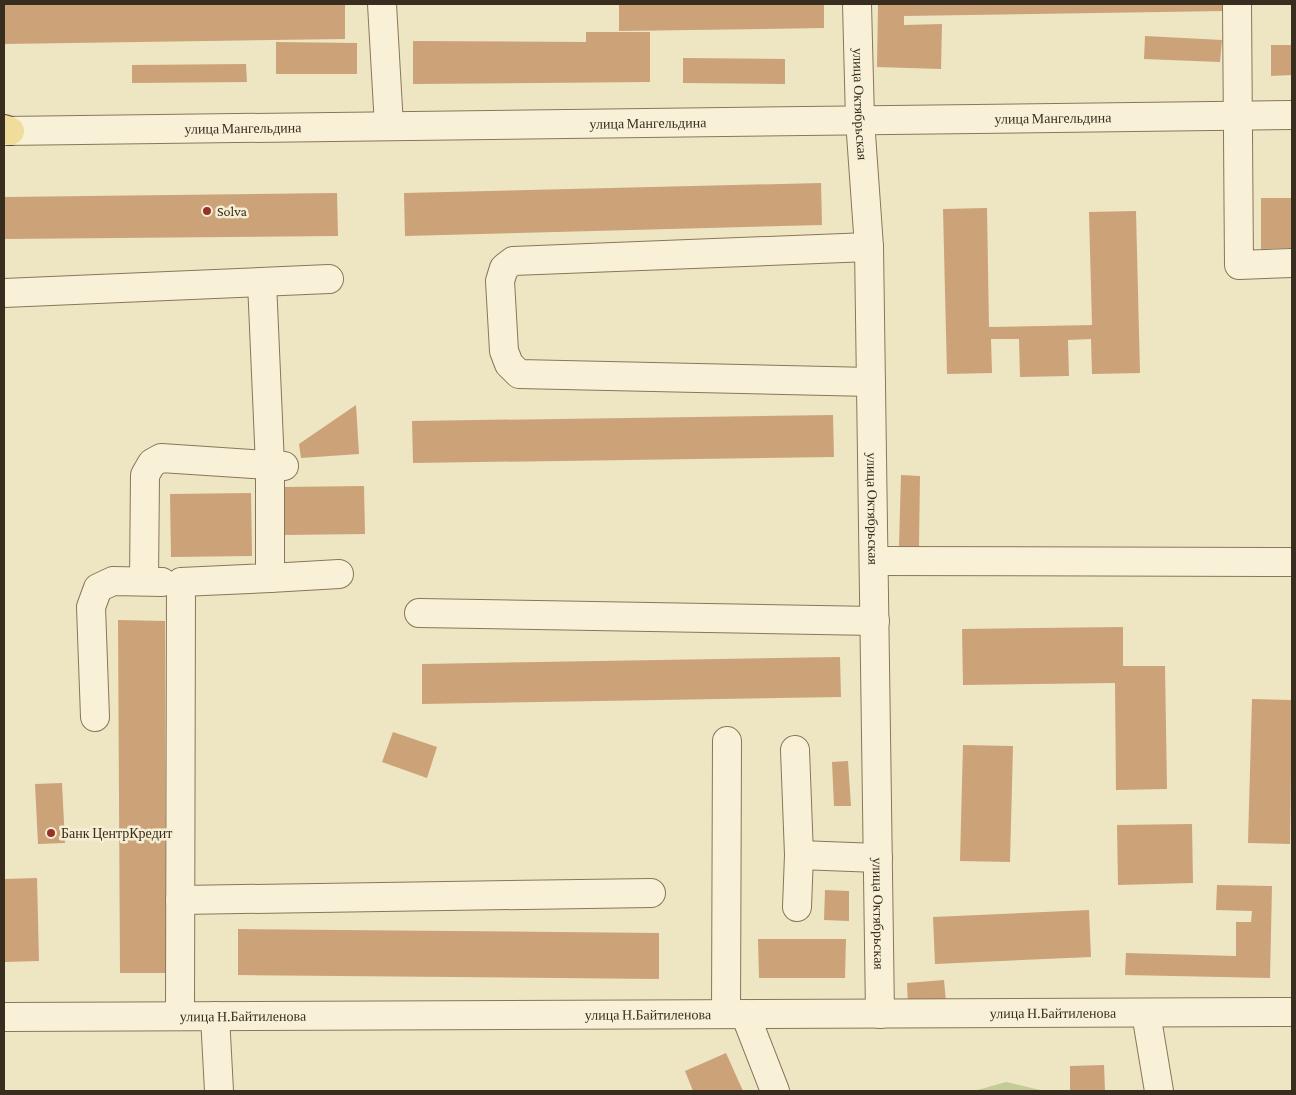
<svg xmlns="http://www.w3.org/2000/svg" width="1296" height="1095" viewBox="0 0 1296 1095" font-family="'Crimson Pro',serif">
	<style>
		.green { fill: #c2cc97 }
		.building { fill: #cca279 }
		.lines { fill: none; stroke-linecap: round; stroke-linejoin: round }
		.minor-casing { stroke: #88765a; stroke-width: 30 }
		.major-casing { stroke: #56442e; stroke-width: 30 }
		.minor { stroke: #f9f1d7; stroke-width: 28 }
		.major { stroke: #f1dd9b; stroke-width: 28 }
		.poi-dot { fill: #97322a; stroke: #f5eed3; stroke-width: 2 }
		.labels { text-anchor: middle; stroke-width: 5; stroke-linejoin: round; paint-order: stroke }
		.street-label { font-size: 14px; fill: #382d1e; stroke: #f5eed3 }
		.poi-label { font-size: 14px; fill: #382d1e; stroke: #f5eed3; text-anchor: start }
	</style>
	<rect width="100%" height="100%" fill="#eee5c3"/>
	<path class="green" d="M1006,1082L1044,1091H974Z"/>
	<g class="building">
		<path d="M4,4H345V39L4,44Z"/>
		<path d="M619,4H824V28L619,31Z"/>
		<path d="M878,4H1225V11L904,16V25L942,24L941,69L877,67Z"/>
		<path d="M586,32H650V82L413,84V41L586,42Z"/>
		<path d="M1145,36L1222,40L1220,62L1144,59Z"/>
		<path d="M276,42L357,43V74H276Z"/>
		<path d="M1271,45H1292V75L1271,76Z"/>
		<path d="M683,58L785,59V84L683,83Z"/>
		<path d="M246,64L247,82L132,83V65Z"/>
		<path d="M821,183L822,225L405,236L404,193Z"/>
		<path d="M337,193L338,236L4,239V197Z"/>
		<path d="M1261,198H1292V248L1261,249Z"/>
		<path d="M987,208L989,327L1092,325L1089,212L1136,211L1140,373L1092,374L1091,339L1068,340L1069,376L1020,377L1019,339H991L992,373L947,374L943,209Z"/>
		<path d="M356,405L359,454L301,458L299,444Z"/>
		<path d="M833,415L834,457L413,463L412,421Z"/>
		<path d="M901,475L920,476L919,546H899Z"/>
		<path d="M364,486L365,534L285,535L283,487Z"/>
		<path d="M251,493L252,556L171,557L170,494Z"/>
		<path d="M118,620L165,621L166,973H120Z"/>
		<path d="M1123,627V666H1165L1167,789L1116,790L1115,683L963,685L962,629Z"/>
		<path d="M840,657L841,697L422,704V664Z"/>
		<path d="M1252,699L1292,700L1290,844L1248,843Z"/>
		<path d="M393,732L437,747L427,778L382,762Z"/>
		<path d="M963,745L1013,746L1010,862L960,861Z"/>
		<path d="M848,761L851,806H834L832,762Z"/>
		<path d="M62,783L65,843L38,844L35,784Z"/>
		<path d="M1192,824L1193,883L1118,885L1117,825Z"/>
		<path d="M37,878L39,961L4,962V879Z"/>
		<path d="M1217,885L1272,886L1270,978L1125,975L1126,953L1236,956V922H1251L1252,911L1216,910Z"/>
		<path d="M825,890L849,891V921L824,920Z"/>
		<path d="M1089,910L1091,957L935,964L933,917Z"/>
		<path d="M238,929L659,933V979L238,975Z"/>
		<path d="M758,939H846L845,978H759Z"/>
		<path d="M944,980L946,1002L908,1005L907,983Z"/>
		<path d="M726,1053L743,1091H693L685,1071Z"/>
		<path d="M1104,1065L1105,1091H1070V1066Z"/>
	</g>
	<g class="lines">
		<g class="minor-casing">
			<g id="minor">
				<path d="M382,4L389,126"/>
				<path id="s1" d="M857,4L860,120L869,247L880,1014"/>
				<path d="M1237,4L1239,265L1292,263"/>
				<path id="s2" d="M4,131L1292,115"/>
				<path d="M869,247L513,261L504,268L500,281L504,351L509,364L519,374L871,382"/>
				<path d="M4,293L329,279"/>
				<path d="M874,561L1292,562"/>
				<path d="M270,578L339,574"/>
				<path d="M144,581L145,475L152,463L161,458L284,466"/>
				<path d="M419,613L875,621"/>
				<path d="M95,717L91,607L98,588L113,581L162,582"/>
				<path d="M795,750L799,855L797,907"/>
				<path d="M799,855L878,858"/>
				<path d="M180,900L651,893"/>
				<path d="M1146,1013L1159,1091"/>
				<path d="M726,1014L727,741"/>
				<path d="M745,1014L775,1091"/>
				<path d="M180,1016L181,582L270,578V465L262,282"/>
				<path d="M215,1016L219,1091"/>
				<path id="s3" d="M4,1017L1292,1012"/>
			</g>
		</g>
		<g class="major-casing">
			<path id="major" d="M4,129L10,131"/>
		</g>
		<use href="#minor" class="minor"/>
		<use href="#major" class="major"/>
	</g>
	<g class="poi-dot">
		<circle cx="207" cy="211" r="5"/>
		<circle cx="51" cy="833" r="5"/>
	</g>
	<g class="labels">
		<g class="street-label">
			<text dy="5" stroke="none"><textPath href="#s1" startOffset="100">улица Октябрьская</textPath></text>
			<text dy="5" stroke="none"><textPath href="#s2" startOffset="1049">улица Мангельдина</textPath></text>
			<text dy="5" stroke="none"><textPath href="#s2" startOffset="644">улица Мангельдина</textPath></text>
			<text dy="5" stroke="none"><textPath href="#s2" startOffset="239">улица Мангельдина</textPath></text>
			<text dy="5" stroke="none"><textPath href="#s1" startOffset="505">улица Октябрьская</textPath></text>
			<text dy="5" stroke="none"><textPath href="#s1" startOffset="910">улица Октябрьская</textPath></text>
			<text dy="5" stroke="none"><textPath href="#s3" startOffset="1049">улица Н.Байтиленова</textPath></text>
			<text dy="5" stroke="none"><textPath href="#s3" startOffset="644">улица Н.Байтиленова</textPath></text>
			<text dy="5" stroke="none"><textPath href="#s3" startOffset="239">улица Н.Байтиленова</textPath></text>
		</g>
		<g class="poi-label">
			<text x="217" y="216">Solva</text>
			<text x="61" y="838">Банк ЦентрКредит</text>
		</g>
	</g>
	<rect width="1296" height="1095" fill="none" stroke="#382d1e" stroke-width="10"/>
</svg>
